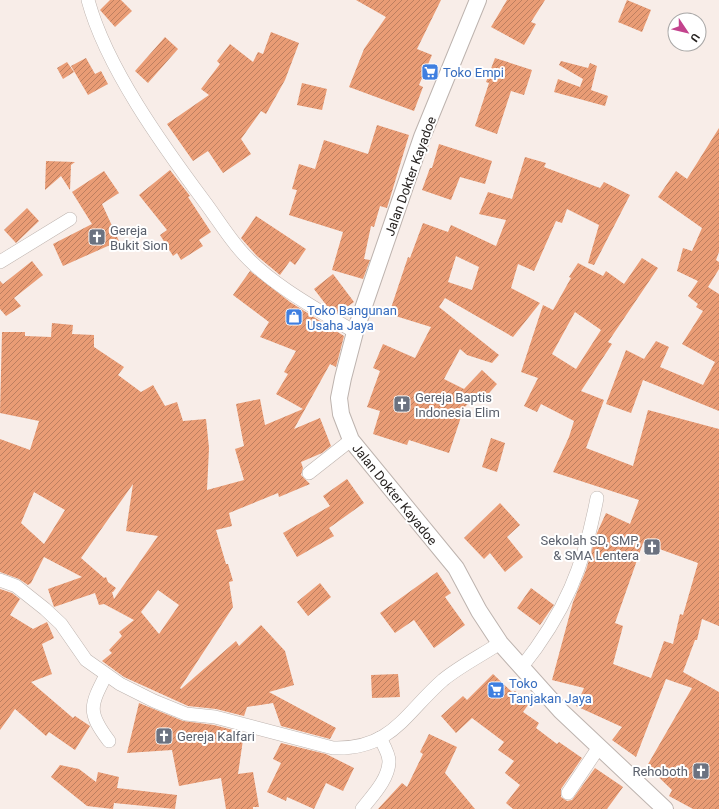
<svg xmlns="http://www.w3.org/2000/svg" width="719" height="809" viewBox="0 0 719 809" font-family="Roboto,sans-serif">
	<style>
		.building { fill: url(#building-hatch); fill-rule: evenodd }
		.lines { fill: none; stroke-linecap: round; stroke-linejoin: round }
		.minor-casing { stroke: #bdb3ae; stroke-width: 14 }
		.tertiary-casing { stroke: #bdb3ae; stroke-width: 18 }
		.minor { stroke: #fff; stroke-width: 13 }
		.tertiary { stroke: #fff; stroke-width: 16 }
		.labels { text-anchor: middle; stroke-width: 4; stroke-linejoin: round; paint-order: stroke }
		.shop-label { font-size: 13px; fill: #366cbe; stroke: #fff; text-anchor: start }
		.street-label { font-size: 13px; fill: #262220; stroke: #fff }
		.worship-label { font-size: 13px; fill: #5b616d; stroke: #fff; text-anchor: start }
	</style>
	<defs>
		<pattern id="building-hatch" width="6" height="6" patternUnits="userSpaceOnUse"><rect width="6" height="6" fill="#e99c75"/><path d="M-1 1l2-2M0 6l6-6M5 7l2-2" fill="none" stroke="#bd7f60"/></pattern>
	</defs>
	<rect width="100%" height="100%" fill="#f8ede8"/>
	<g class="building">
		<path d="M110,0H121L132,11L115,27L100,10Z"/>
		<path d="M356,0H441L417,49L432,55L419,85L423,87L414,111L349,87L364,49L386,17Z"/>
		<path d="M507,0H545L531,22L536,24L524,45L491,27Z"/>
		<path d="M627,0L651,10L642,32L618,22Z"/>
		<path d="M271,32L299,43L285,80L266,114L261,111L241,139L251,154L223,173L208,151L193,161L167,124L209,95L201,89L220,64L217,61L230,44L253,62L258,52L263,54Z"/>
		<path d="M165,37L178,49L148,83L135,71Z"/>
		<path d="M86,58L95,74L101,71L108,84L88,95L71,66Z"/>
		<path d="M495,58L532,70L524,95L511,91L497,134L475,126L489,83L486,82Z"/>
		<path d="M561,61L588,68L590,63L597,66L591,90L608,96L605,106L554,92L558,79L580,87L583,79L559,65Z"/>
		<path d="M67,62L74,72L63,79L57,68Z"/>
		<path d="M302,83L327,89L322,110L297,105Z"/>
		<path d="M377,125L409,135L387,208L380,206L374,227L371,226L364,259L370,260L363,279L332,270L343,232L289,215L297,190L292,189L299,164L315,169L324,140L368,154Z"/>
		<path d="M719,128V252L716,260L719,262V269L708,287L719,294V411L643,380L631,413L606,404L626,350L644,359L656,341L669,347L660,367L703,385L715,362L682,344L703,311L696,307L698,304L688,296L698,281L677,271L683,248L692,251L702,228L658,197L676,171L687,179Z"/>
		<path d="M439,144L492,161L485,184L460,177L451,200L422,190L430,168H432Z"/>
		<path d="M525,157L546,163L544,167L600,188L604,182L630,195L594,265L588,263L599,225L567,209L562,223L556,221L534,271L518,264L511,288L540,303L513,337L445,298L439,307L499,355L492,363L467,355L460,349L444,379L464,389L482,370L497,384L481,402L475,396L464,408L449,453L409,440L407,445L373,434L380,411L367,407L380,371L373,368L383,344L415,358L431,327L389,314L408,257L410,258L423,223L448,232L451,225L496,246L506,220L479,214L488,192L512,199ZM456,256L479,267L472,290L448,282Z"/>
		<path d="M46,161L75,162L71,165L70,190L61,176L45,190Z"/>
		<path d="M170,170L190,196L188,197L211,232L199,240L203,246L181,260L177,253L173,256L160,235L167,230L139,195Z"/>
		<path d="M104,171L119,193L102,204L119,241L63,266L53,244L92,224L72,192Z"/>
		<path d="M27,208L39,221L16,243L4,230Z"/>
		<path d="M256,216L306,249L295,265L290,261L280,275L257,256L241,238Z"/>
		<path d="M642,258L658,268L608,342L612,344L581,391L604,400L586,448L633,466L648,410L719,429V626L702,619L697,640H695L683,672L719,692V809H693L669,796L672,790L647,766L692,688L666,679L636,757L612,740L622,727L576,706L584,688L552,680L573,602L586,570L597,533L606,513L630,524L639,500L553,472L569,437L574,421L541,404L537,412L524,406L538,378L521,372L543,305L553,310L571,278L569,277L578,263L603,276L606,271L624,284ZM575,312L601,330L576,369L552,354ZM643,543L698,563L683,615L680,614L673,644L664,641L651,678L613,664L623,626L615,623Z"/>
		<path d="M32,261L43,275L14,298L21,306L6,316L0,309V281L3,284Z"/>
		<path d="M250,271L290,302L344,336L336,367L330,364L294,429L320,418L331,446L322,453L301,462L303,468L301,475L310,484L279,497L278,493L229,513L232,526L216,530L226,564H228L233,581L229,582L233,607L180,688L181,689L236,641L239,646L261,625L285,651L294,685L269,692L336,728L330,739L281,726L273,703L247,707L244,716L216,709L188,706L124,677L102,661L112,653L109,650L122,636L119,632L134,620L104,604L99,605L95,593L54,607L48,589L82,577L44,557L31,583L28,585L19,579L0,572V439L30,450L39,421L0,413L2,332H25V336L51,337L52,323L73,325L72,334L94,335V347L124,367L118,375L141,392L153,385L165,406L177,402L183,421L206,419L209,448L207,490L244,480L235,449L244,446L236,404L260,399L265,425L303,409L276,394L288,374L284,372L296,351L260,337L269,322L233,295ZM133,484L126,531L158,536L114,599L112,592H113L116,588L108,582L106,577L104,578L81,558ZM34,492L65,510L44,544L21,523ZM158,590L179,605L159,634L141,612Z"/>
		<path d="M333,274L354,302L338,313L327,306L314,289Z"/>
		<path d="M491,438L505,443L497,472L482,467Z"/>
		<path d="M347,479L364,503L329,528L334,536L297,557L283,533L330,506L323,496Z"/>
		<path d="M500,503L520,525L507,537L523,557L505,572L490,553L484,559L464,538Z"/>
		<path d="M437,572L451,593L445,597L465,625L434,648L414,620L395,633L380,613Z"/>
		<path d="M320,583L331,597L308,616L297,602Z"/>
		<path d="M531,588L554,605L540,625L517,608Z"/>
		<path d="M0,589L12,593L20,599L10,615L33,629L47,622L54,638L42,644L52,674L31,682L73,718L75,716L90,726L75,750L49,732L46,736L15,709L0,730Z"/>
		<path d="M398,674L400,697L372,698L371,675Z"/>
		<path d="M493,674L513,693L515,691L530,702L523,712L539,723L536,728L557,744L559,742L582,758L561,789V797L567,801L572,800L595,768L623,787L607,809H513L506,803L520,785L505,773L514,761L498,750L504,742L472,718L456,733L441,716L463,696L467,700Z"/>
		<path d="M139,703L183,721L214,725L244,733L238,774L253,772L259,807H253V809H226L221,778L179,786L172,750L127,753Z"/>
		<path d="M429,734L457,747L445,773L475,809H378L402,783L407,787L423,754L420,752Z"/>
		<path d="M281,743L326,754L354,768L343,791L326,783L314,809L287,797L286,801L267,792L281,763L273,759Z"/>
		<path d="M60,765L79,769L96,782L98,772L119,777L117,788L177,795L175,809L114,803L113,809L87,806L51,777Z"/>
	</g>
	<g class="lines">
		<g class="minor-casing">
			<g id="minor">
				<path d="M88,0C106,67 163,146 204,201C216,217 227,235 240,250C268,283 318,310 355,332"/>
				<path d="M0,262L70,219"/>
				<path d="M309,473L351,440"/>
				<path d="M0,580L16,586L45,609L61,624L86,660L120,684L154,701L186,714L215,717L333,748C392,750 405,713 443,680C460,666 482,655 500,643"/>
				<path d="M521,668C565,613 584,566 597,498"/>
				<path d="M106,675C90,706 87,712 109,741"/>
				<path d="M568,793L599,747"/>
				<path d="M362,809C372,796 389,779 389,761C389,754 383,744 380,738"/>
			</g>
		</g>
		<g class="tertiary-casing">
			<path id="tertiary" d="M478,0L422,137L355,332L343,378L339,398L341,414L351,440L456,568L479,611L500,643L561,711L665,809"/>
		</g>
		<use href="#minor" class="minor"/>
		<use href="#tertiary" class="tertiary"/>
	</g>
	<defs>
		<g id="supermarket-square" transform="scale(0.9)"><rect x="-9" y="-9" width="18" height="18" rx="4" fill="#3f7fe0" stroke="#fff"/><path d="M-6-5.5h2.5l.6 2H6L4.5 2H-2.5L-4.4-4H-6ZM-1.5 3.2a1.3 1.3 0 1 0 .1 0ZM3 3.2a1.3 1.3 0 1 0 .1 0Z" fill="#fff"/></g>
		<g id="church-square" transform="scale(0.9)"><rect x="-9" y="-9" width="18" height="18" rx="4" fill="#6b7280" stroke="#fff"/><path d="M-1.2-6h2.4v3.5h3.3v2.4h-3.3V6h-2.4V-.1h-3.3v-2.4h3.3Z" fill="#fff"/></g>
		<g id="shop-square" transform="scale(0.9)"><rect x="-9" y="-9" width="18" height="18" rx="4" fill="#3f7fe0" stroke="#fff"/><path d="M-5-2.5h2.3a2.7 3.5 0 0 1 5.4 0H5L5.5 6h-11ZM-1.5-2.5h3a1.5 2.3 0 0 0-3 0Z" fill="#fff"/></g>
	</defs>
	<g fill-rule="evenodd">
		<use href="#supermarket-square" x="430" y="72"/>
		<use href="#church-square" x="97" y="237"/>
		<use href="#shop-square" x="294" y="317"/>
		<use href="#church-square" x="402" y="404"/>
		<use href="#church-square" x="652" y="547"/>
		<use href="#supermarket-square" x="496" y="690"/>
		<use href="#church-square" x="164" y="736"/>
		<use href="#church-square" x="701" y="771"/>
	</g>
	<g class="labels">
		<g class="shop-label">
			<text x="443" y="77">Toko Empi</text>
			<text x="307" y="315">Toko Bangunan<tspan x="307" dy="15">Usaha Jaya</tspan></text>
			<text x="509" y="688">Toko<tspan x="509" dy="15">Tanjakan Jaya</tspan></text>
		</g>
		<g class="street-label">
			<text transform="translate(410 176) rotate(-70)" y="5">Jalan Dokter Kayadoe</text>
			<text transform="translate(395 494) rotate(51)" y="5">Jalan Dokter Kayadoe</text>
		</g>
		<g class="worship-label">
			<text x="110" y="235">Gereja<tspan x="110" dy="15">Bukit Sion</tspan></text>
			<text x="415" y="402">Gereja Baptis<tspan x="415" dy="15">Indonesia Elim</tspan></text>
			<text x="639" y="545" text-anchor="end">Sekolah SD, SMP,<tspan x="639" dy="15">&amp; SMA Lentera</tspan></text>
			<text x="177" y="741">Gereja Kalfari</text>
			<text x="688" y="776" text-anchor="end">Rehoboth</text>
		</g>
	</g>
	<g transform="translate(687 32) rotate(125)"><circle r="19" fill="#ffffff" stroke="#a8a7a6"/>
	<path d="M0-3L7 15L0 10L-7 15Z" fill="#c3438d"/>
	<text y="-6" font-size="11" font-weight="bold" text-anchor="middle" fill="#262220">U</text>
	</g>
</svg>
